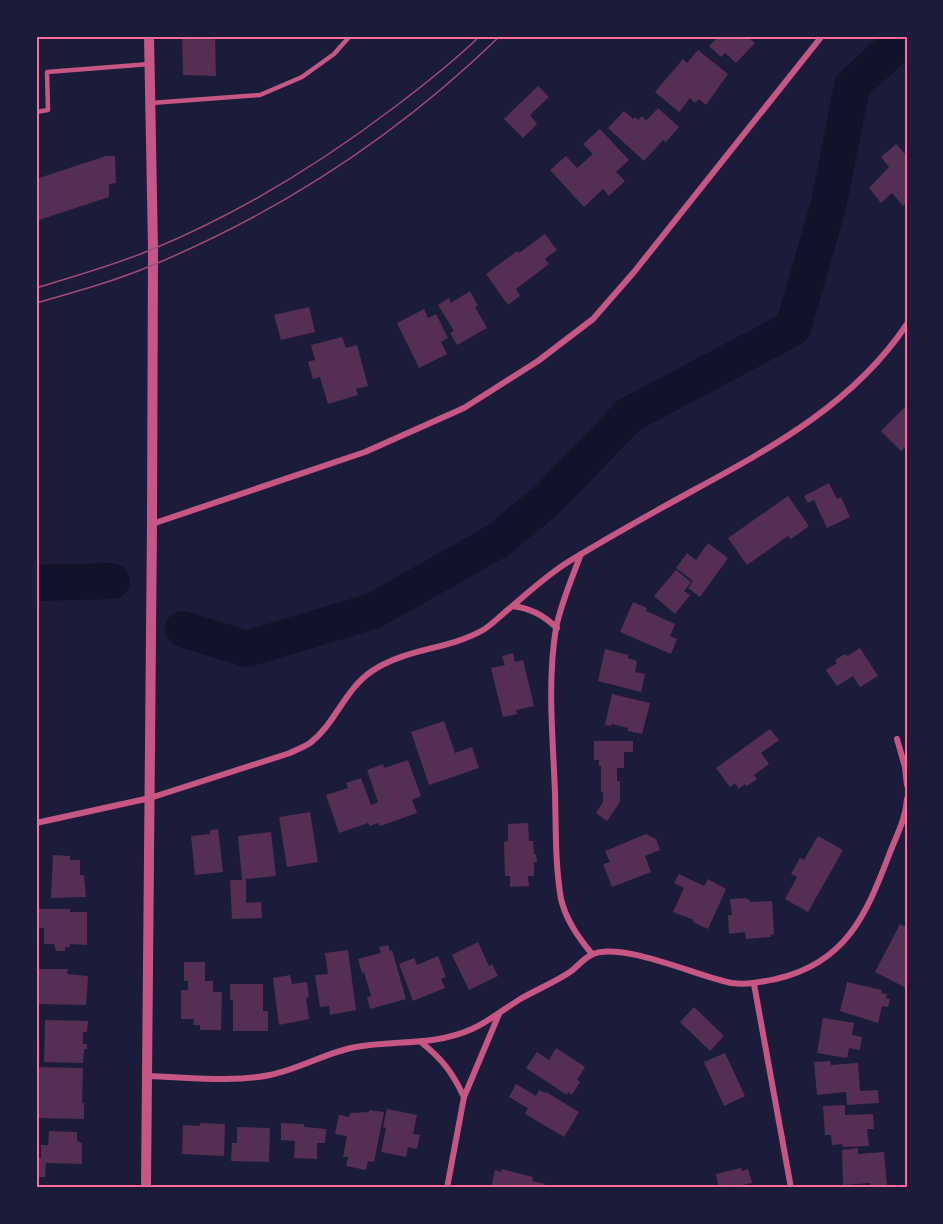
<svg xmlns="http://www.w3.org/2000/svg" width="943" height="1224" viewBox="0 0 943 1224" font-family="'Open Sans',sans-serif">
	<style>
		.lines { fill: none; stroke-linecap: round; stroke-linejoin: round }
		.river { stroke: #12122b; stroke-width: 36 }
		.building { fill: #542f53 }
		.service { stroke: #c65784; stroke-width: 4.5 }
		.minor { stroke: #c65784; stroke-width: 6 }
		.tertiary { stroke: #c65784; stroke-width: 10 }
		.tram { stroke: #a44b75; stroke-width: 1.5 }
		.neatline { fill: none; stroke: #ff6b9d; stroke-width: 2 }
	</style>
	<rect width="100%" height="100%" fill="#1b1b3a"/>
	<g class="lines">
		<g class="river">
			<path d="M36,583L112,581"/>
			<path d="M183,629L247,649L373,611L497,541L547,500L629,415L793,328L828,207L852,86L906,36"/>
		</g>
	</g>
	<g class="building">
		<path d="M182,36H215L216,76L183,75Z"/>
		<path d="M719,36H751L749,38L755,43L736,63L725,53L721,57L709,46Z"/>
		<path d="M698,50L728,74L706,105L699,99L695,103L690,98L679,112L655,92L683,59L687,63Z"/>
		<path d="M538,86L549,97L530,115L537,124L523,138L504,119Z"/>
		<path d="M658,108L679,127L666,142L663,140L644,161L608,128L624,111L633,119L635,117L638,120L642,116L646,121Z"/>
		<path d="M600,129L629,160L616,172L625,181L609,196L603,189L584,207L550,170L566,156L577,168L593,154L583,144Z"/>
		<path d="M896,144L907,156V202L903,206L892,193L881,203L869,188L889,167L881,157Z"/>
		<path d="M106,156H115L116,183L109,184V197L36,221V179Z"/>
		<path d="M545,234L557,250L545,259L549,264L516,289L520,296L508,305L486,274L517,251L519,253Z"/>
		<path d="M470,291L478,306L475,307L487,328L457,345L450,333L454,331L438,305L449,298L451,303Z"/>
		<path d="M309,307L315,332L281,340L274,315Z"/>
		<path d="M424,309L428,318L436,314L448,338L441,342L447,354L419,368L397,323Z"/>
		<path d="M342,337L346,348L357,345L368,386L356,389L358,395L328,404L320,377L313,379L308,362L315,360L311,345Z"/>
		<path d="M907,405V445L901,451L881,431Z"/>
		<path d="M829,483L837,499L841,497L850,517L827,528L814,500L808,503L804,496Z"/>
		<path d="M788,496L809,526L791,539L788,536L747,565L728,538Z"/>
		<path d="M708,543L728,558L700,597L688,588L693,581L676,568L687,553L696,560Z"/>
		<path d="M676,570L691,582L684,591L690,595L675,614L654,596Z"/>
		<path d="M633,602L647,608L646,611L675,624L670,636L677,639L671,654L620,632Z"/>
		<path d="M860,648L878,676L860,687L853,676L837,686L826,670L837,663L835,660L845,654L847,656Z"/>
		<path d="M605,649L628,655V658L637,661L635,672L645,674L641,692L598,681Z"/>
		<path d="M513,653L515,662L523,660L534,706L516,710L517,714L503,717L491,668L505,665L502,656Z"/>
		<path d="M612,694L650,703L642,734L628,731V728L612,724L611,726L605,725Z"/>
		<path d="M444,721L455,753L472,747L479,768L429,785L411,732Z"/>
		<path d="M770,729L779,740L761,753L769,764L754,775L757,779L747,786L745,784L739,789L735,783L730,787L716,768Z"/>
		<path d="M594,741H633V752H624V768H617V781H620V802L607,821L596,813L603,802V792H601V766H599V760H594Z"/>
		<path d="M408,760L421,796L412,800L417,813L380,826L378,823L370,826L368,823L339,833L326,795L348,788L346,783L361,778L371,805L378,802L367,770L383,764L384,768Z"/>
		<path d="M310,812L318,862L287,867L279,817Z"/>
		<path d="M528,823L529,841H533L534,854H536L537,862H534V876H528L529,886L510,887V876H505L504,842L508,841V824Z"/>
		<path d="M218,829L223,872L195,875L191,836L210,834V830Z"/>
		<path d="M271,832L276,876L246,879V903L261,902L262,918L232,919L230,880H242L238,836Z"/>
		<path d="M646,834L656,839L660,850L645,856L651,872L612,887L603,864L610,862L605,851Z"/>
		<path d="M818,836L843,850L808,912L785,899L797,877L791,874L800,858L804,860Z"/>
		<path d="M53,855L70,856V860H80V875H84L86,897L51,898Z"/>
		<path d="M679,874L704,886L708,879L726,889L708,929L693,922L694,920L673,912L684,888L674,883Z"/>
		<path d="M747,898L751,902L772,901L774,934L771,935V937L746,939L745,932L729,934L728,915H732L730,899Z"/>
		<path d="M36,909H70V912H87V945L70,944V947H65V951H56L54,944H44V928H36Z"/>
		<path d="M900,924L907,927L906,988L875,972Z"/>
		<path d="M478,942L489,966L492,964L498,976L469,990L452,955Z"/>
		<path d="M388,945L390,951L392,950L406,999L370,1009L367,997L371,996L364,972L362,973L358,959L381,953L379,947Z"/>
		<path d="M348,950L356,1010L330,1015L329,1006L320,1007L315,975L328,974L325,953Z"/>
		<path d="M438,956L446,977L441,979L445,988L413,1001L399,964L414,958L417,965Z"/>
		<path d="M184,962H205V981H213V992H222L221,1030H200V1025H193L194,1019H181V990H188V981H184Z"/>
		<path d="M36,969H68L67,974L88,976L86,1005L36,1004Z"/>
		<path d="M290,975L292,984L307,982L309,997L306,998L309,1019L279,1025L273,978Z"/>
		<path d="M847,982L882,990L881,993L887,994L886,998L890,999L888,1007L882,1006L878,1023L840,1011Z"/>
		<path d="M230,984H263V1011H268V1031H233V1000H230Z"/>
		<path d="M694,1007L724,1036L710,1051L680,1022Z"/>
		<path d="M823,1018L854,1023L852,1035L862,1037L860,1050L849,1048L847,1058L817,1053Z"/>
		<path d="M45,1020L88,1021L87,1032H83V1044H87V1049H84L83,1063L44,1062Z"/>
		<path d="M556,1048L585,1067L577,1080L580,1082L572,1095L568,1092L567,1095L526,1068L537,1052L549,1060Z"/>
		<path d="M725,1053L745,1096L724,1106L704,1062Z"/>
		<path d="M830,1061L831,1065L858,1063L860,1091L878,1090L879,1103L847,1105L846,1092L817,1095L814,1062Z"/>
		<path d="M36,1067L83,1068L82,1103H84V1119L36,1118Z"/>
		<path d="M516,1084L536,1096L539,1090L545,1093L546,1092L579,1112L564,1137L525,1114L528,1108L509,1097Z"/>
		<path d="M845,1105V1115L873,1114L874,1129H867L869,1146L843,1147L842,1144L832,1145L831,1135H825L823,1106Z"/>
		<path d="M387,1109L417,1115L413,1134L420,1135L417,1149L408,1147L406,1157L381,1152L386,1128L383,1127Z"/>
		<path d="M369,1110L384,1112L374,1162L368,1161L366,1170L346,1166L348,1157H343L347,1136L335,1134L339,1115L349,1117L350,1113L369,1112Z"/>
		<path d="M200,1123L225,1124L224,1156L182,1154L183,1125L200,1126Z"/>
		<path d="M281,1123L304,1124V1127L326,1129L325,1143H317V1159L294,1158L295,1141L281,1140Z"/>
		<path d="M237,1127L270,1128L269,1162L231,1161L232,1143H237Z"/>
		<path d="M49,1131L77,1132V1141L82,1143V1164L46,1163L45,1177H36V1158H41V1145H48Z"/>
		<path d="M858,1148V1154L884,1152L887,1185L870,1187V1183L843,1185L842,1150Z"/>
		<path d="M741,1168L742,1171L748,1169L752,1183L743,1185L744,1188H719L716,1174Z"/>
		<path d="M502,1169L533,1177L532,1181L545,1184L544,1188H491L495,1170L501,1172Z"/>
	</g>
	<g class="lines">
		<g class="service">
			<path d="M151,103L260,95L302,77L334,54L350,36"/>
			<path d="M36,112L48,110L47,72L150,64"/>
		</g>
		<g class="minor">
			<path d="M152,524L365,452L464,408L538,361L593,319L634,272L822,36"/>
			<path d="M581,554C572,578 561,603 556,628C547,682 553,739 555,793C556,828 555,864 561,899C566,920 578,937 592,954"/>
			<path d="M513,606C532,609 543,615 557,628"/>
			<path d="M897,739L905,767L907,785"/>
			<path d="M36,823L150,798L290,753C296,750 304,747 310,743C336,723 344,690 372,671C406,648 448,650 483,630C490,626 497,619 504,613C525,596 544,577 568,562C609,537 652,513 694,490C775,446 855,402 907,324"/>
			<path d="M754,984L791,1188"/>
			<path d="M422,1043C443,1060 452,1072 464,1097"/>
			<path d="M147,1076C187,1077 231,1083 270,1075C300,1069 327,1052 356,1047C396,1040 434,1046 472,1029C490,1021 505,1008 522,998C538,989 555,982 570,972C577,967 583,959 591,955C619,940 699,977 732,983C747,985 761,982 776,979C846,963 866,915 889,855C896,836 906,819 907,799"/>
			<path d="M447,1188L464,1097L499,1014"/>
		</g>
		<path class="tertiary" d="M146,1188L152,524L153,249L149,36"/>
		<g class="tram">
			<path d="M36,288C75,276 115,265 153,249C240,213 321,163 396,106C425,84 454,61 480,36"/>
			<path d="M36,303C75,292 115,281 153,265C282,211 400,133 500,36"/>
		</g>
	</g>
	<rect width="943" height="1224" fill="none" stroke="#1b1b3a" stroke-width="75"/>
	<rect x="38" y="38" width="868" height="1148" class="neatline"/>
</svg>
